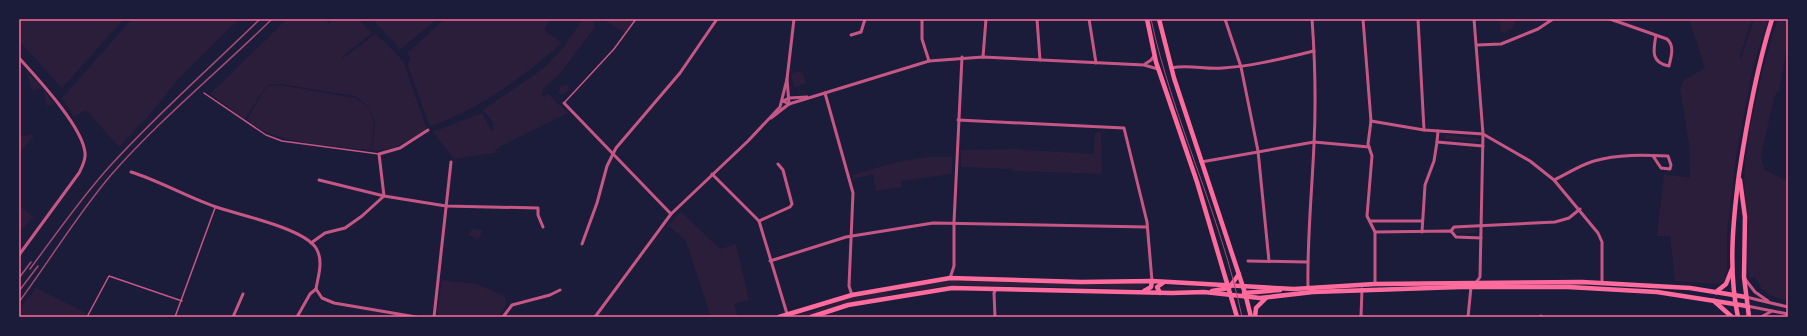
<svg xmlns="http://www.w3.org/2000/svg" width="1807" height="336" viewBox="0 0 1807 336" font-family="'PT Sans',sans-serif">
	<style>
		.green { fill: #2a1e3b }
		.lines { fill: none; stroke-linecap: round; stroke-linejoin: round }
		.service { stroke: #c65784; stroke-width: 1.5 }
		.minor { stroke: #c65784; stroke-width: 3 }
		.primary { stroke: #ff6b9d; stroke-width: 4.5 }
		.tram { stroke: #a44b75; stroke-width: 1 }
		.rail { stroke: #a44b75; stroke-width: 1.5 }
		.neatline { fill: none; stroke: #ff6b9d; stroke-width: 1.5 }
	</style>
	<rect width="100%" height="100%" fill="#1b1b3a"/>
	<g class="green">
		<path d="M19,19H124L62,88L19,41Z"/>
		<path d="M132,19H239L180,77L150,114L119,147L86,110L74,117L62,98Z"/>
		<path d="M287,19H323L326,22L331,19L327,24L328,25L333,19H358L372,33L341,58L342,59L375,34C386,43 396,52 404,63L426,127L425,131C410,139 391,153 372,150L375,125L373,117L367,105L355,96L280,84L267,85L245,119L210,94Z"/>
		<path d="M377,19H437L402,48H399L375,22Z"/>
		<path d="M445,19H551L544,30L562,43C523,77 481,108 432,126L429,125L407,63L410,61V57L407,53Z"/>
		<path d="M583,19H589L594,22L595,27L558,76L543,89L541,97L548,94L568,113L499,147L494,153L454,159L433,132L482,113L492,132C497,123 488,116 482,110L543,69L562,49Z"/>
		<path d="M603,19H635L625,33Z"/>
		<path d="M1499,19H1513L1515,23L1512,29L1505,33L1501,32Z"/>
		<path d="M1689,19H1752L1740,56L1741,59L1754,19H1768L1753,67L1736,157L1727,234V272L1723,283L1716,284L1675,281L1670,236H1657L1664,174L1690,178L1689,144L1680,88L1684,80L1705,68Z"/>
		<path d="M1778,19H1788V40L1779,91L1774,97L1761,157L1765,170L1785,180L1788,185V297L1785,300C1770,297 1761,291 1755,277L1750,280C1745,261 1748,241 1748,222C1747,208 1744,194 1744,180C1746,131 1763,65 1778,19Z"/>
		<path d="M26,71L41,87L42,88L32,91Z"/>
		<path d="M799,71L803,74L806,83L794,88L791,74Z"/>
		<path d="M280,85L355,98L367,106L372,116L374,126L371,150C339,147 269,144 247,119L267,86Z"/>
		<path d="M566,85L569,86L568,91L562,95L558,92L561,86Z"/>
		<path d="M43,89L54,104L47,106Z"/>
		<path d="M1101,132L1102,174L1013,171V169L961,167V150L1014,149L1093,154L1095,133Z"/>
		<path d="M32,134L33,138L19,153V137Z"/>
		<path d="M1446,135L1478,138L1480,140L1478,142L1446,139L1444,137Z"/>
		<path d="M928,157H952V174L901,181L902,187L876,191L873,174L853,179L852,175L897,162Z"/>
		<path d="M19,206L34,217L19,232Z"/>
		<path d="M681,212L720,249L736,244L749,300L734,304L738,317H711L686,241L668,225Z"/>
		<path d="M1456,228L1475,229L1477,231L1475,233H1456L1453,231Z"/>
		<path d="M472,229L483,230L478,240L468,235Z"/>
		<path d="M442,280L477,284L504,296L507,303L499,317H439L437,313Z"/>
		<path d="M950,280L1143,282L1145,285L1142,289L952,285L905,293L902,291L903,288Z"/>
		<path d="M1162,287H1221V289L1161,290Z"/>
		<path d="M36,288L86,313L84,317H19V310Z"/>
		<path d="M886,291L889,293L887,296L854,302L803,317H795L853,297Z"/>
	</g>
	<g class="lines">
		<g class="service">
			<path d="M204,93L266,135L282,141L379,154"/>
			<path d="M564,103L614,49L636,19"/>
			<path d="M87,317L109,276L182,301"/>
			<path d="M175,317L215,208"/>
		</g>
		<g class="minor">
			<path d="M922,19V39L929,61"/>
			<path d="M1037,19L1040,60"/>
			<path d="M1089,19L1096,63"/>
			<path d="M1225,19L1241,67L1258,151L1269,261"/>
			<path d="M1363,19L1371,121L1368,144L1372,156L1367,216L1375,232V284"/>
			<path d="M1418,19L1424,130"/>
			<path d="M1474,19L1483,134L1480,277L1475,284"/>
			<path d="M1610,19L1667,39C1675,46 1671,57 1669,66C1651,63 1653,51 1656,35"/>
			<path d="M851,35L861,32L865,19"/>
			<path d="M1477,45L1501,44L1538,29L1553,19"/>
			<path d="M983,57L986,19"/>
			<path d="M19,58C37,78 83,127 85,153C86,160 82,167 79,173L19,255"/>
			<path d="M1145,64L1151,60L1154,56"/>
			<path d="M1171,68C1189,64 1206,70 1223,68C1254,66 1284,58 1314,51"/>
			<path d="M825,93L853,193L849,286L852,295"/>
			<path d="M783,101L789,104L929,61L983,57L1144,65L1158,69"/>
			<path d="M783,101L789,98L807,97"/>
			<path d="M564,103L671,214"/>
			<path d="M771,118L789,104L787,79L794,19"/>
			<path d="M958,120L1124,128L1147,222L1152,281"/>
			<path d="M1371,121L1424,130L1483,134L1530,161L1554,180L1598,233L1602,242V283"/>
			<path d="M1438,131L1437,142L1483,146"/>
			<path d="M1201,162L1314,142L1369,147"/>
			<path d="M131,172C160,181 187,197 216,207C239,215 303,228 316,248C324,261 318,276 316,289"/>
			<path d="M712,174L759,221L788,317"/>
			<path d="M319,180L384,196L446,206L538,208V215L543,227"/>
			<path d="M1554,180C1567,174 1580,165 1594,161C1618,154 1644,155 1668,156L1671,165L1670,169L1661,168L1653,156"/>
			<path d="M384,196L379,154L400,148L428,130"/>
			<path d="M759,221L790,207L792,204L783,170L778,164"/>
			<path d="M1370,221H1422"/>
			<path d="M1451,231L1454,227L1555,222L1569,218L1580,209"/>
			<path d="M1375,232L1451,231L1456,237L1481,238"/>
			<path d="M1422,232L1425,185L1434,161L1437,142"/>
			<path d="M311,243L325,233L345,228L362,216L384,196"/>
			<path d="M582,244L597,203L607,166L616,148L680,73L717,19"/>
			<path d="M770,261L846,237L933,223L1147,227"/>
			<path d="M1248,261L1307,262"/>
			<path d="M950,278L954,266V222L962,57"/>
			<path d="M1745,279L1755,292L1768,301"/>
			<path d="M1308,287C1307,239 1312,192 1314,144C1316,103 1315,60 1312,19"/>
			<path d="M316,289L322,298L334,303L416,317"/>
			<path d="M1746,297L1788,307"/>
			<path d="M1747,306L1788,314"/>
			<path d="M233,317L243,294"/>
			<path d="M297,317L310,294L316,289"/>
			<path d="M434,317L451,162"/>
			<path d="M503,317L512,305L550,295L560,290"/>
			<path d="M595,317L671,214L748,141L780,107L787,79"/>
			<path d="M995,317L994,293L996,289"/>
			<path d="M1361,317L1362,289"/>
			<path d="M1468,317L1471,287"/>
			<path d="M1541,317V316"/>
			<path d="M1761,317L1772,311"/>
		</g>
		<g class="primary">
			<path d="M1147,19L1156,62L1197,182L1237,317"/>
			<path d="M1159,19L1174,78L1245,293L1251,317"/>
			<path d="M1740,180L1745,217L1744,277L1749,317"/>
			<path d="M1144,291L1151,287L1152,281"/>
			<path d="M1212,291L1229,288L1239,274"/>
			<path d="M1716,292L1726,284L1732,269"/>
			<path d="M1160,293L1157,287L1163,283"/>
			<path d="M1244,293L1280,290"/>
			<path d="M1714,301L1732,317"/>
			<path d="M779,317L852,295L950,278L1081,282L1152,281L1294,289L1375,284L1582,282L1690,288L1746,297"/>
			<path d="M811,317L848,305L952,288L1172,293L1204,292L1260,298L1313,292L1460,287H1568L1657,292L1747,306"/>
			<path d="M1255,317L1256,308L1266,298"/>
			<path d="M1738,317C1728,270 1733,221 1739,174C1747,121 1756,70 1772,19"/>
		</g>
		<path class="tram" d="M1151,19C1173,121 1221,215 1242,317"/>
		<g class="rail">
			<path d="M30,269C56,234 81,198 110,166C157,114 210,68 260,19"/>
			<path d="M19,278L31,262"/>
			<path d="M19,291L38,266"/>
			<path d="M19,302C50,260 77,215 111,175C160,119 219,71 272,19"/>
		</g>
	</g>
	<rect width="1807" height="336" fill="none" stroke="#1b1b3a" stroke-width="40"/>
	<rect x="20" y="20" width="1767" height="296" class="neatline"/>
</svg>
